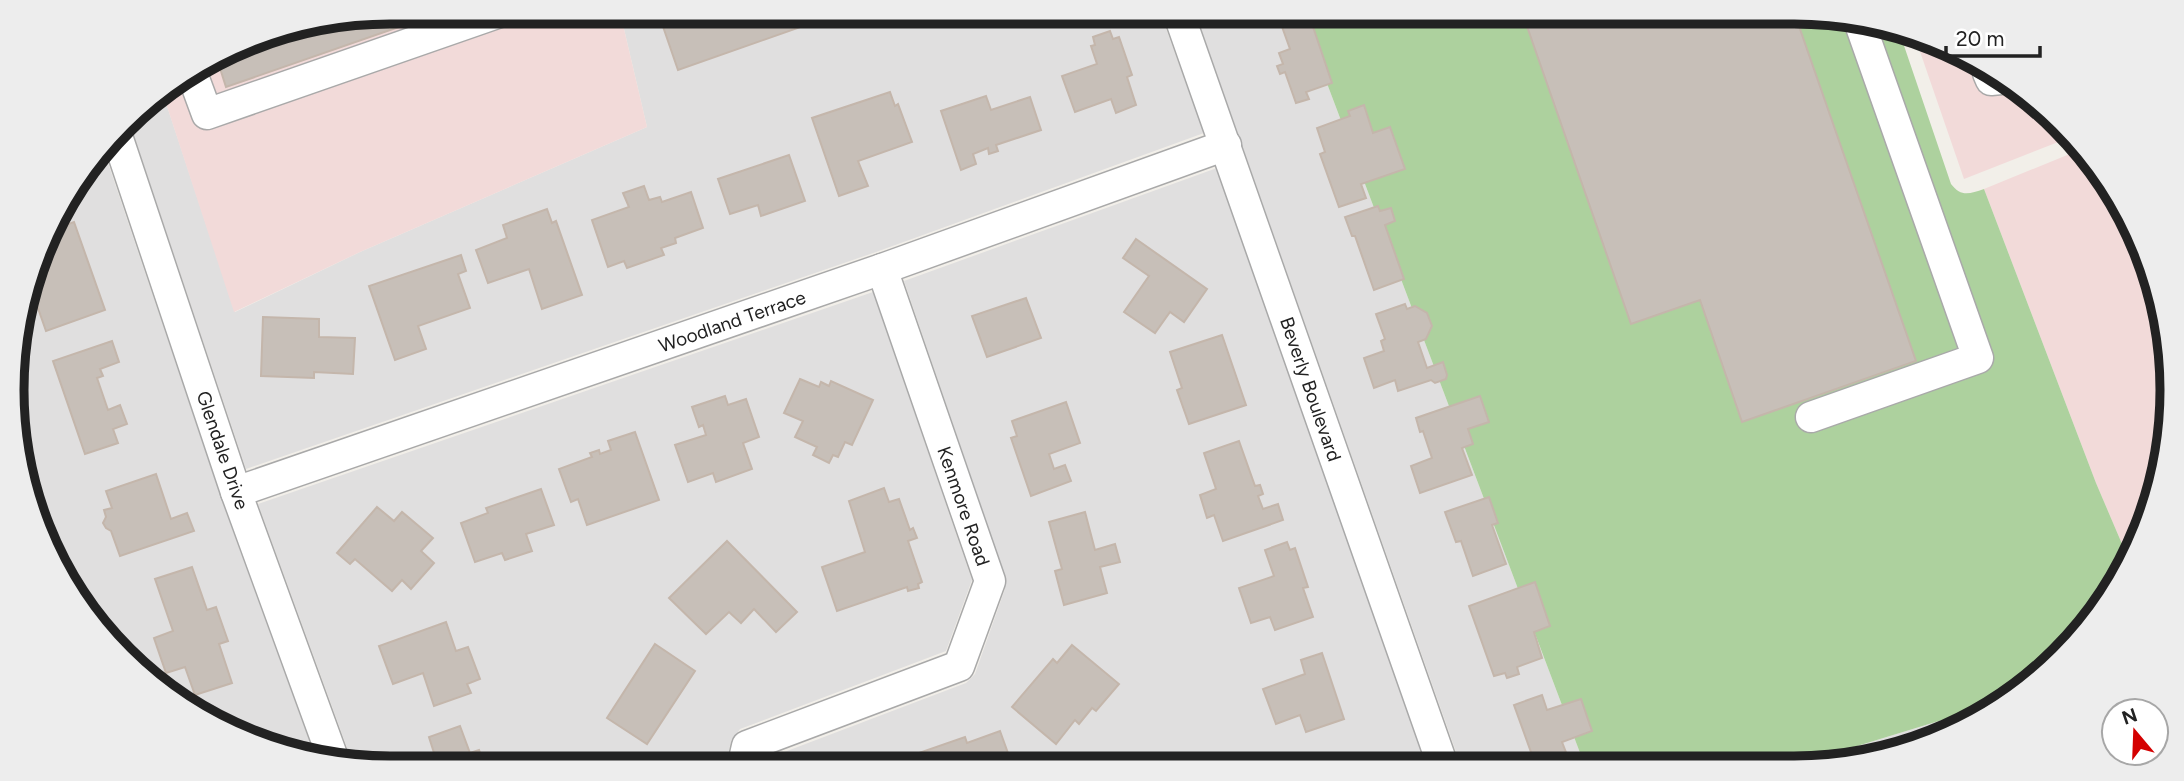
<svg xmlns="http://www.w3.org/2000/svg" width="2184" height="781" viewBox="0 0 2184 781" font-family="Figtree,sans-serif">
	<style>
		.residential { fill: #e0dfdf }
		.commercial { fill: #f2dad9 }
		.forest { fill: #add19e }
		.building { fill: #c7bfb8; stroke: #c4b6ab; stroke-width: 2 }
		.lines { fill: none; stroke-linecap: round; stroke-linejoin: round }
		.minor-casing { stroke: #a9a9a9; stroke-width: 33 }
		.minor { stroke: #fff; stroke-width: 30 }
		.labels { text-anchor: middle; stroke-width: 5; stroke-linejoin: round; paint-order: stroke }
		.street-label { font-size: 19px; fill: #222; stroke: #fff }
		.rim { fill: none; stroke: #222; stroke-width: 9 }
	</style>
	<rect width="100%" height="100%" fill="#f2efe9"/>
	<g class="residential">
		<path d="M620,12H1160L1204,133L876,252L246,469L129,121L141,106L163,94L235,312L360,252L647,127Z"/>
		<path d="M1195,12H1300L1585,766H1461Z"/>
		<path d="M104,151L227,515L316,759L292,756L161,691L76,600L20,465L16,341L63,202Z"/>
		<path d="M1217,168L1426,766L760,768L761,761L966,683L975,674L1005,589V576L904,281Z"/>
		<path d="M873,292L972,580L946,651L740,729L731,741L725,768L390,769L353,764L258,504Z"/>
		<path d="M2004,701L1960,730L1843,765L1792,766Z"/>
	</g>
	<g class="commercial">
		<path d="M391,12H620L647,127L360,252L234,312L163,94L269,32Z"/>
		<path d="M1915,37L2024,91L2066,139L1964,179Z"/>
		<path d="M2077,151L2121,202L2169,342L2159,489L2128,558L2096,483L1984,189Z"/>
	</g>
	<path class="forest" d="M1300,12H1793L1892,25L1898,28L1951,184C1961,197 1969,194 1984,189L2096,483L2128,558L2108,600L2043,675L2004,701L1792,766H1585Z"/>
	<g class="building">
		<path d="M390,12H442L226,87L218,62L269,32Z"/>
		<path d="M658,12H827L829,17L678,70Z"/>
		<path d="M1522,12H1794L1916,361L1742,422L1700,300L1631,324Z"/>
		<path d="M1309,15L1332,83L1306,92L1309,99L1296,103L1285,72L1280,74L1277,66L1283,64L1279,53L1290,49L1281,24Z"/>
		<path d="M1110,31L1113,39L1119,37L1132,75L1127,77L1136,105L1116,113L1111,99L1075,112L1062,76L1097,64L1091,46L1095,45L1093,37Z"/>
		<path d="M890,92L895,106L898,104L912,142L858,161L868,186L839,196L812,118Z"/>
		<path d="M986,96L991,110L1030,97L1041,130L996,145L998,151L989,154L988,148L973,154L976,164L961,170L941,111Z"/>
		<path d="M1364,105L1373,133L1390,127L1405,169L1361,184L1366,198L1339,207L1320,154L1325,152L1317,128L1350,116L1348,111Z"/>
		<path d="M789,155L805,201L761,216L758,205L730,214L718,179Z"/>
		<path d="M644,186L649,200L660,197L662,202L691,192L703,228L675,238L676,243L661,248L664,255L627,268L624,261L608,267L592,220L629,207L623,193Z"/>
		<path d="M1378,206L1380,211L1391,208L1395,221L1385,225L1404,279L1374,290L1355,236H1352L1345,217Z"/>
		<path d="M547,209L552,223L556,221L582,295L542,309L529,269L488,283L476,250L507,238L503,225Z"/>
		<path d="M74,222L105,310L46,331L32,291L54,229Z"/>
		<path d="M1136,239L1207,289L1184,322L1170,312L1155,333L1124,312L1149,276L1123,258Z"/>
		<path d="M461,255L466,271L458,274L470,308L418,326L426,349L395,360L369,286Z"/>
		<path d="M1026,298L1041,338L987,357L972,316Z"/>
		<path d="M1405,304L1407,309L1415,306L1427,313L1432,326L1426,339L1418,342L1427,368L1443,362L1447,375L1446,379L1435,383L1431,380L1398,391L1395,380L1374,388L1364,358L1384,351L1381,341L1385,339L1376,314Z"/>
		<path d="M263,317L319,319V337L355,338L353,374L314,372V378L261,376Z"/>
		<path d="M1222,335L1246,405L1189,424L1177,390L1182,388L1170,352Z"/>
		<path d="M112,341L119,362L100,369L103,376L97,378L108,410L120,405L127,424L113,429L118,443L85,454L53,361Z"/>
		<path d="M800,379L819,387L821,382L829,386L831,381L873,400L852,445L845,442L838,457L833,455L829,463L813,455L817,447L795,437L803,421L784,413Z"/>
		<path d="M725,396L728,405L746,399L759,437L743,443L752,469L716,482L713,473L688,482L675,445L706,435L703,425L699,427L692,407Z"/>
		<path d="M1480,396L1489,422L1468,429L1473,444L1462,448L1472,475L1420,493L1411,466L1432,458L1423,431L1420,432L1416,418Z"/>
		<path d="M1066,402L1080,443L1049,454L1054,469L1065,465L1071,481L1031,496L1011,438L1017,436L1012,421Z"/>
		<path d="M635,432L659,500L587,525L578,499L571,502L559,469L592,457L590,453L599,450L600,454L611,450L608,441Z"/>
		<path d="M1239,441L1255,486L1260,485L1263,494L1258,496L1263,509L1278,504L1283,520L1223,541L1214,515L1207,518L1200,495L1216,489L1204,453Z"/>
		<path d="M156,474L171,519L187,513L194,531L120,556L111,531L106,528L103,523L106,517L104,510L112,508L106,491Z"/>
		<path d="M884,488L889,502L899,499L910,530L913,528L917,538L908,541L922,582L918,584L919,588L908,591L907,587L837,611L822,567L865,552L849,501Z"/>
		<path d="M541,489L554,525L526,534L532,551L505,560L502,553L475,562L461,523L488,513L486,508Z"/>
		<path d="M1489,497L1498,523L1492,525L1506,564L1473,576L1461,541L1456,542L1445,512Z"/>
		<path d="M377,507L394,521L402,512L433,538L421,551L434,563L411,589L402,580L392,591L355,559L350,564L337,553Z"/>
		<path d="M1085,512L1095,550L1115,544L1120,562L1100,567L1107,593L1064,605L1055,571L1062,569L1049,522Z"/>
		<path d="M727,541L797,612L776,632L754,609L741,623L729,612L706,634L669,598Z"/>
		<path d="M1287,542L1290,550L1295,548L1308,587L1303,588L1313,617L1275,630L1270,617L1251,623L1239,588L1274,576L1265,550Z"/>
		<path d="M192,567L207,610L216,607L228,641L219,644L232,683L195,695L185,667L166,673L154,638L173,631L155,579Z"/>
		<path d="M1535,582L1550,626L1534,632L1542,658L1517,667L1519,674L1507,678L1505,673L1494,676L1469,606Z"/>
		<path d="M446,622L456,651L468,647L480,679L467,684L471,693L434,706L423,673L393,684L379,646Z"/>
		<path d="M655,644L695,671L647,744L607,718Z"/>
		<path d="M1072,645L1119,684L1096,711L1092,708L1079,724L1075,720L1056,744L1012,707L1053,659L1057,663Z"/>
		<path d="M1322,653L1344,719L1306,732L1300,715L1276,724L1263,689L1305,674L1301,660Z"/>
		<path d="M1542,695L1547,710L1581,699L1592,731L1562,742L1567,755L1536,766L1514,705Z"/>
		<path d="M238,720L242,731L228,724Z"/>
		<path d="M460,726L470,753L479,750L486,769H434L430,758L435,756L429,737Z"/>
		<path d="M1000,731L1013,767L914,768L910,756L965,737L967,743Z"/>
		<rect x="1335" y="764" width="23" height="3"/>
	</g>
	<g class="lines">
		<g class="minor-casing">
			<g id="minor">
				<path d="M1178,12L1443,766"/>
				<path d="M1988,73L1991,80L2001,79"/>
				<path d="M193,76L207,114L500,12"/>
				<path d="M117,136L236,492L334,761"/>
				<path d="M1811,417L1978,358L1859,21"/>
				<path d="M236,492L882,269L1226,145"/>
				<path d="M742,768L747,746L959,666L990,581L882,269"/>
			</g>
		</g>
		<use href="#minor" class="minor"/>
	</g>
	<g class="labels">
		<g class="street-label">
			<text transform="translate(732 321) rotate(-19)" y="7">Woodland Terrace</text>
			<text transform="translate(1311 389) rotate(71)" y="7">Beverly Boulevard</text>
			<text transform="translate(223 450) rotate(71)" y="7">Glendale Drive</text>
			<text transform="translate(964 506) rotate(71)" y="7">Kenmore Road</text>
		</g>
	</g>
	<path d="M0 0H2184V781H0ZM390 24H1794A366 366 0 0 1 2160 390V390A366 366 0 0 1 1794 756H390A366 366 0 0 1 24 390V390A366 366 0 0 1 390 24Z" fill="#ededed" fill-rule="evenodd"/>
	<path class="rim" d="M390 24H1794A366 366 0 0 1 2160 390V390A366 366 0 0 1 1794 756H390A366 366 0 0 1 24 390V390A366 366 0 0 1 390 24Z"/>
	<g transform="translate(2135 732) rotate(341)"><circle r="33" fill="#ffffff" stroke="#a7a7a7" stroke-width="2"/>
	<path d="M0-5L12 26L0 18L-12 26Z" fill="#d40000"/>
	<text y="-10" font-size="19" font-weight="bold" text-anchor="middle" fill="#222222">N</text>
	</g>
	<path d="M1946 46v10h94v-10" fill="none" stroke="#222222" stroke-width="3.5"/>
	<text x="1956" y="46" font-size="21" fill="#222222" stroke="#ffffff" stroke-width="5" paint-order="stroke">20 m</text>
</svg>
